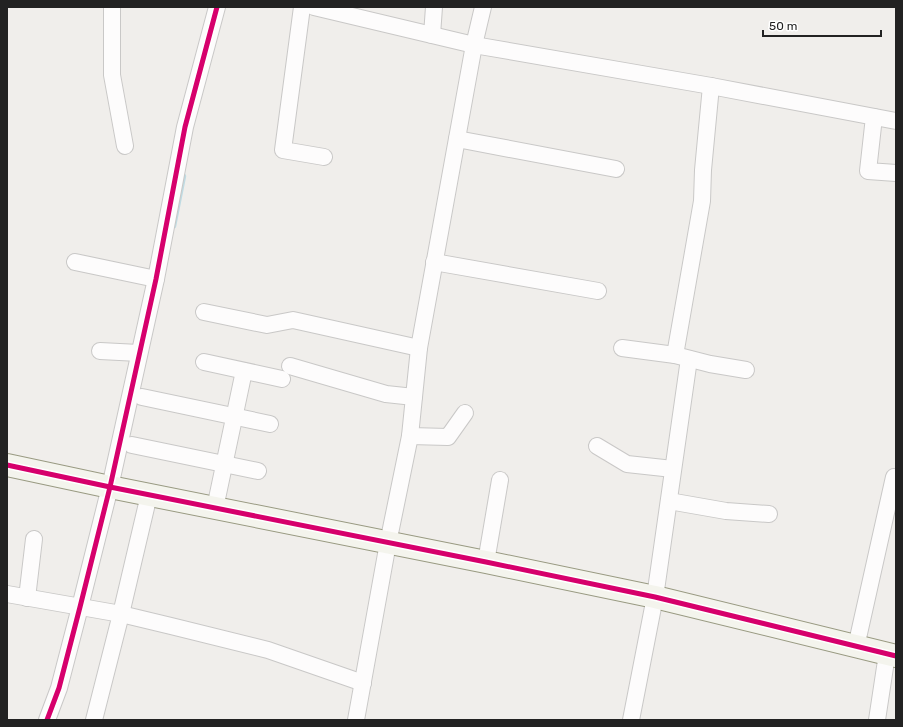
<svg xmlns="http://www.w3.org/2000/svg" width="903" height="727" viewBox="0 0 903 727" font-family="Rubik,sans-serif">
	<style>
		.lines { fill: none; stroke-linecap: round; stroke-linejoin: round }
		.stream { stroke: #bfdbe3; stroke-width: 4.5 }
		.street-casing { stroke: #c9c8c7; stroke-width: 18 }
		.secondary-casing { stroke: #999a82; stroke-width: 24 }
		.street { stroke: #fdfcfc; stroke-width: 16 }
		.secondary { stroke: #f4f4ed; stroke-width: 22 }
		.cycleway-casing { stroke: #fff; stroke-width: 8 }
		.cycleway { stroke: #d6006c; stroke-width: 5 }
	</style>
	<rect width="100%" height="100%" fill="#f0eeeb"/>
	<g class="lines">
		<path class="stream" d="M174,226L184,176"/>
		<g class="street-casing">
			<g id="street">
				<path d="M112,7V75L125,146"/>
				<path d="M302,7L283,150L324,157"/>
				<path d="M314,7L474,45L711,86L896,121"/>
				<path d="M432,35L434,7"/>
				<path d="M874,117L868,171L896,173"/>
				<path d="M457,139L616,169"/>
				<path d="M75,262L156,279"/>
				<path d="M434,262L598,291"/>
				<path d="M204,312L267,325L293,320L419,348"/>
				<path d="M622,348L675,355L710,364L746,370"/>
				<path d="M100,351L139,353"/>
				<path d="M675,355L702,201L703,170L711,86"/>
				<path d="M204,362L282,379"/>
				<path d="M290,366L386,394L414,397"/>
				<path d="M142,397L270,424"/>
				<path d="M410,436L448,437L465,413"/>
				<path d="M132,445L258,471"/>
				<path d="M597,446L627,464L673,469"/>
				<path d="M669,501L726,511L769,514"/>
				<path d="M215,508L244,371"/>
				<path d="M486,562L500,480"/>
				<path d="M7,594L121,614L171,626L268,650L363,683"/>
				<path d="M27,598L34,539"/>
				<path d="M856,647L894,477"/>
				<path d="M47,720L59,688L80,607L110,487L156,279L185,127L217,7"/>
				<path d="M94,720L121,614L149,495"/>
				<path d="M356,720L388,543L410,436L419,348L474,45L483,7"/>
				<path d="M631,720L655,597L689,359"/>
				<path d="M877,720L887,654"/>
			</g>
		</g>
		<g class="secondary-casing">
			<path id="secondary" d="M7,465L110,487L486,562L655,597L896,656"/>
		</g>
		<use href="#street" class="street"/>
		<use href="#secondary" class="secondary"/>
		<g class="cycleway-casing">
			<g id="cycleway">
				<path d="M7,465L110,487L486,562L655,597L896,656"/>
				<path d="M47,720L59,688L80,607L110,487L156,279L185,127L217,7"/>
			</g>
		</g>
		<use href="#cycleway" class="cycleway"/>
	</g>
	<rect width="903" height="727" fill="none" stroke="#222222" stroke-width="16"/>
	<path d="M763 30v6h118v-6" fill="none" stroke="#222222" stroke-width="2"/>
	<text x="769" y="30" font-size="12" fill="#222222" stroke="#ffffff" stroke-width="3" paint-order="stroke">50 m</text>
</svg>
